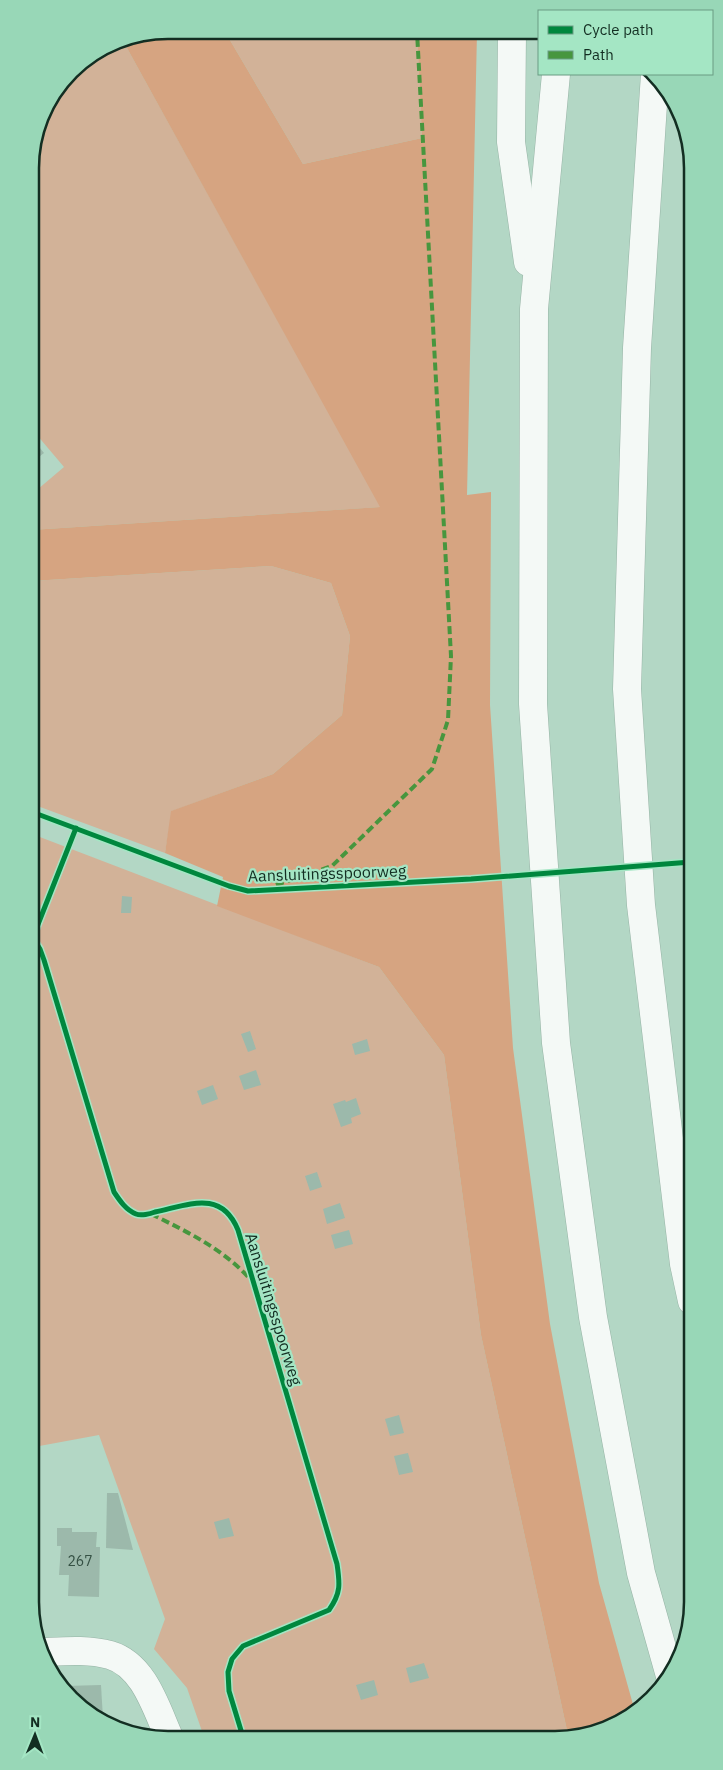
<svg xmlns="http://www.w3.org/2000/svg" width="723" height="1770" viewBox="0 0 723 1770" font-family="'IBM Plex Sans',sans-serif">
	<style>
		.green { fill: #d2b298 }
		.forest { fill: #d6a481 }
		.building { fill: #9cb9ab }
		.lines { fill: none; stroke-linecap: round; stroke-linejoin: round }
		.minor-casing { stroke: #96b3a5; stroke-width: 29 }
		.motorway-casing { stroke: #96b3a5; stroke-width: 29 }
		.minor { stroke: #f4f9f6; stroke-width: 28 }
		.motorway { stroke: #f4f9f6; stroke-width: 28 }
		.quiet { stroke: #47963e; stroke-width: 4; stroke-dasharray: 8 4; stroke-linecap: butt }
		.cycleway-casing { stroke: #a4e6c4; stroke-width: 8 }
		.cycleway { stroke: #00873e; stroke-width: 5 }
		.labels { text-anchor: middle; stroke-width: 4.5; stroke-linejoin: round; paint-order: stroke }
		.number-label { font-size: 14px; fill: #355144 }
		.street-label { font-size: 16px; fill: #132e22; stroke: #a4e6c4 }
		.rim { fill: none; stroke: #132e22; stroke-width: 2.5 }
	</style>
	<rect width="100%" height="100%" fill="#b3d7c5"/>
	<g class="green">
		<path d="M224,30L417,32L422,138L303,164Z"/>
		<path d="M122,39L381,507L31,530V495L64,467L31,428L30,159L44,107L77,64L115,40Z"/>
		<path d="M271,566L331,583L350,636L342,715L273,774L172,811L165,853L32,804V581Z"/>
		<path d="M32,834L379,967L444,1055L481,1335L568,1735L204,1737L187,1688L154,1649L165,1619L99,1435L34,1447Z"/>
	</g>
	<g class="forest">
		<path d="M168,30H224L303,164L422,138L417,32H477L467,495L491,492L490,705L513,1048L550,1324L599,1583L634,1708L591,1735H568L481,1335L444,1055L379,967L217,906L223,877L165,853L171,811L273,774L342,715L350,636L331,583L271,566L32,581L31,530L380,507L122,39Z"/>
		<path d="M689,376L690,806L684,676L687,417Z"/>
	</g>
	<g class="building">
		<path d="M31,437L44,453L31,463Z"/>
		<path d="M122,896L132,897L131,913H121Z"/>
		<path d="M250,1031L256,1049L248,1052L241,1034Z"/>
		<path d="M367,1039L370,1051L355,1055L352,1044Z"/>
		<path d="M256,1070L261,1085L244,1090L239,1076Z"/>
		<path d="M213,1085L218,1099L202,1105L197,1091Z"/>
		<path d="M356,1098L361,1114L351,1118L352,1123L341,1127L333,1104L345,1100L346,1102Z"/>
		<path d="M317,1172L322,1187L310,1191L305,1176Z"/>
		<path d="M340,1203L345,1218L327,1224L323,1209Z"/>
		<path d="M349,1230L353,1244L335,1249L331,1235Z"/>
		<path d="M399,1415L404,1433L390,1436L385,1419Z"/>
		<path d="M408,1453L413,1472L399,1475L394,1456Z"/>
		<path d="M107,1493H118L133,1550L106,1548Z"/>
		<path d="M229,1518L234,1536L219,1539L214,1522Z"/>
		<path d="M57,1528H72V1532H97L96,1547H100L99,1597L68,1596L69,1575H59L61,1546H57Z"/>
		<path d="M424,1663L429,1678L410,1683L406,1668Z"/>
		<path d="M374,1680L378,1695L361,1700L356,1685Z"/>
		<path d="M101,1685L103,1719L77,1706L65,1686Z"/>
	</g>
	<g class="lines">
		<g class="minor-casing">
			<path id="minor" d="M44,1652C65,1651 89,1649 110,1655C144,1665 156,1708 169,1737"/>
		</g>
		<g class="motorway-casing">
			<g id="motorway">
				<path d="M512,32L511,142L528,262"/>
				<path d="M556,74L534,309L533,704L556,1043L593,1317L641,1573L670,1676"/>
				<path d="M655,74L637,348L627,689L641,905L684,1264L692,1301"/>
			</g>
		</g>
		<use href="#minor" class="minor"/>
		<use href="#motorway" class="motorway"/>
		<g class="quiet">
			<path d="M276,885L332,866L432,769L448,720L451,656L417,32"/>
			<path d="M151,1214C188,1232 223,1249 250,1279"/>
		</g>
		<g class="cycleway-casing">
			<g id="cycleway">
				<path d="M32,812L229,886L248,891L471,879L691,862"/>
				<path d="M33,937L76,828"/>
				<path d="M33,938L40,949L44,960L114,1192C120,1201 126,1210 136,1214C141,1216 150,1214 155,1212C189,1205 221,1189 238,1230L337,1564C340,1584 341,1593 329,1610L243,1646L232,1659L228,1672L229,1691L243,1737"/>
			</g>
		</g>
		<use href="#cycleway" class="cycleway"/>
	</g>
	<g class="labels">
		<g class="number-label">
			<text x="80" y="1566">267</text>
		</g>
		<g class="street-label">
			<text transform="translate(327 873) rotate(-2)" y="6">Aansluitingsspoorweg</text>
			<text transform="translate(274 1309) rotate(73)" y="6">Aansluitingsspoorweg</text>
		</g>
	</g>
	<path d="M0 0H723V1770H0ZM168 39H555A129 129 0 0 1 684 168V1602A129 129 0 0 1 555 1731H168A129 129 0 0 1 39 1602V168A129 129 0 0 1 168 39Z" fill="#98d7b7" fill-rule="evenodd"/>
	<path class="rim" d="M168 39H555A129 129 0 0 1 684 168V1602A129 129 0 0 1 555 1731H168A129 129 0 0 1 39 1602V168A129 129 0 0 1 168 39Z"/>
	<rect x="538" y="10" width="175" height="65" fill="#a4e6c4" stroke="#6a9c83"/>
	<rect x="548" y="26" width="25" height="8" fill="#00873e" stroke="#6a9c83"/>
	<text x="583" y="35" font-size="15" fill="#132e22">Cycle path</text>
	<rect x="548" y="51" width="25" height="8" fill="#47963e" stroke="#6a9c83"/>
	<text x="583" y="60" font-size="15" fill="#132e22">Path</text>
	<g transform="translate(35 1735) rotate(1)" stroke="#a4e6c4" stroke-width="4" paint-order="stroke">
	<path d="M0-4L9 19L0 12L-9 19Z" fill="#132e22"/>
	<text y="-8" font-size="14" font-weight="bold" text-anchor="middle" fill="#132e22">N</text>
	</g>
</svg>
